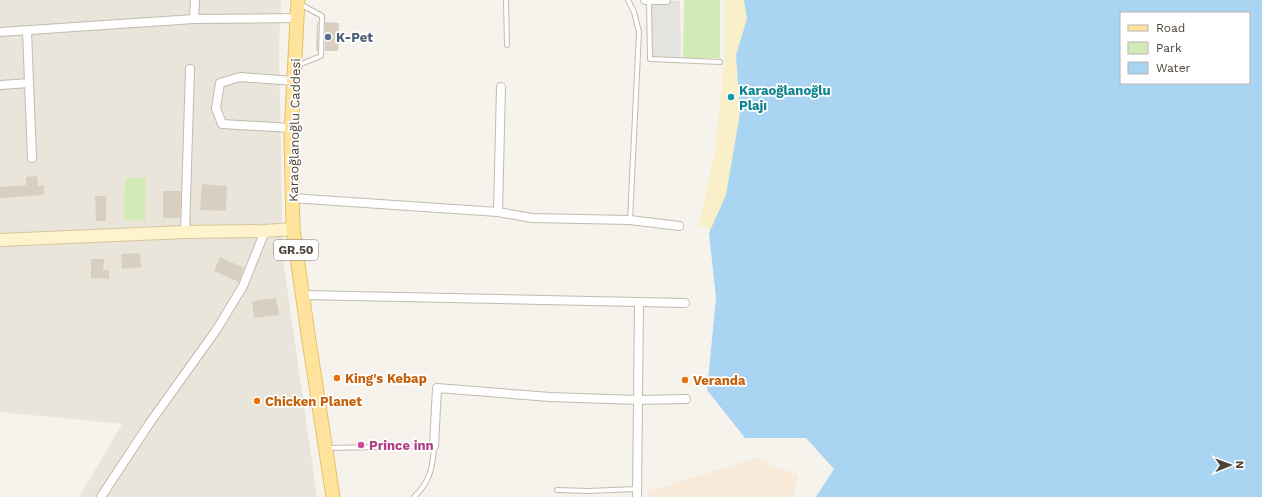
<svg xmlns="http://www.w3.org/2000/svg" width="1262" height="497" viewBox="0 0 1262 497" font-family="'Work Sans',sans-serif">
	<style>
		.residential { fill: #eae5da }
		.commercial { fill: #f7ead8 }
		.green { fill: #d2eab5 }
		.sand { fill: #f9efc9 }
		.parking { fill: #e5e3e0 }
		.water { fill: #a9d4f2; fill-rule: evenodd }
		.building { fill: #d8cfc1 }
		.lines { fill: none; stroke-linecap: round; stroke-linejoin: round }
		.lane-casing { stroke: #c2bbae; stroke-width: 6 }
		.street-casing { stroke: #c2bbae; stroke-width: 10 }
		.secondary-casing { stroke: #d6c79b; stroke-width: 14 }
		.primary-casing { stroke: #e6c16a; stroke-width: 15 }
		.lane { stroke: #fff; stroke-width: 4 }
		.street { stroke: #fff; stroke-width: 8 }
		.secondary { stroke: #fff3cd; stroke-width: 12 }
		.primary { stroke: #ffe39c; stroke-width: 13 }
		.service-dot { fill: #5c6f8a; stroke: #fff; stroke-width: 1.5 }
		.culture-dot { fill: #0f9aa8; stroke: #fff; stroke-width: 1.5 }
		.food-dot { fill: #e8710a; stroke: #fff; stroke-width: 1.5 }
		.hotel-dot { fill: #d1479c; stroke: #fff; stroke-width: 1.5 }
		.labels { text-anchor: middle; stroke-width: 3.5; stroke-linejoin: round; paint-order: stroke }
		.shield { fill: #fff; stroke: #817c74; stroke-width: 1 }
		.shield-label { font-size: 12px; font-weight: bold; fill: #4b4439 }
		.service-label { font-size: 13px; font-weight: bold; fill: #4e5e75; stroke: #fff; text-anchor: start }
		.culture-label { font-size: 13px; font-weight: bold; fill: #0d838f; stroke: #fff; text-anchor: start }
		.street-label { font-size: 13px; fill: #4b4439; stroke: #fff }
		.food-label { font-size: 13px; font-weight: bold; fill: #c56008; stroke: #fff; text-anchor: start }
		.hotel-label { font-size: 13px; font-weight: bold; fill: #b23c85; stroke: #fff; text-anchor: start }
	</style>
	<rect width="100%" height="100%" fill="#f6f3ec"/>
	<path class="residential" d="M0,0H281L279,50L283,259L317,497H79L122,424L0,412Z"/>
	<path class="commercial" d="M755,458L798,475L794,497H648V492Z"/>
	<g class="green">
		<path d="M684,0H720V58H683Z"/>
		<path d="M125,178H146L145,221L124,220Z"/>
	</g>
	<path class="sand" d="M725,0H748L742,130L731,195L714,231L699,225L715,151L724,64Z"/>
	<path class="parking" d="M649,1H680L681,57L650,58Z"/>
	<path class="water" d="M744,0H1262V497H816L834,469L806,438H745L707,390L716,298L709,233L726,195L740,113L736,55L747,19ZM1121,13H1249V83H1121Z"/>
	<g class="building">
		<path d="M317,22H318V51H316Z"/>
		<path d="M325,22L339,23L338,51H325Z"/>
		<path d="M37,176L38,186L44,185V195L0,198V187L26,185V177Z"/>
		<path d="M202,184L227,186L226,211L200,210Z"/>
		<path d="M163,191H181L180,218H163Z"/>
		<path d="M95,196H106V221H96Z"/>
		<path d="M140,253L141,267L122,269L121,254Z"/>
		<path d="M220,257L244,268L239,282L214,271Z"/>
		<path d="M91,259H104L103,270H109V279L91,278Z"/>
		<path d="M276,298L279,315L254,318L252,301Z"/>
	</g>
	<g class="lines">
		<g class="lane-casing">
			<g id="lane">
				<path d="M506,0L507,45"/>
				<path d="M628,0L634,12L639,32L630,220"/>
				<path d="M649,1L650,59L720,62"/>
				<path d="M296,66L321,56L322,16L300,4"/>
				<path d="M327,448L434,446C433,467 430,482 414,497"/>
				<path d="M557,490L588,491L637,489"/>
			</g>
		</g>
		<g class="street-casing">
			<g id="street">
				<path d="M645,0H666"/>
				<path d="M194,19L195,0"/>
				<path d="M27,31L32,158"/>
				<path d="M0,32L194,19L298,18"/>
				<path d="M0,85L29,83"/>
				<path d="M291,128L222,124L216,108L220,83L240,77L294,81"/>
				<path d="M291,198L498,212L532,218L630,220L679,226"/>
				<path d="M498,212L501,87"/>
				<path d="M185,232L190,69"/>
				<path d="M303,295L685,303"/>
				<path d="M434,446L437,388L550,397L638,400L686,399"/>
				<path d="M101,497L149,424L217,329L243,286L265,231"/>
				<path d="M637,497L639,302"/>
			</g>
		</g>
		<g class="secondary-casing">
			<path id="secondary" d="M0,240L185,232L265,231L293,229"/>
		</g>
		<g class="primary-casing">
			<path id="primary" d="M298,0L291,134L293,229L308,334L333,497"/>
		</g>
		<use href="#lane" class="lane"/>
		<use href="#street" class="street"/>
		<use href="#secondary" class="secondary"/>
		<use href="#primary" class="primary"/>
	</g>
	<circle class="service-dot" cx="328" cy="37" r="4"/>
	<circle class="culture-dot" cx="731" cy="97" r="4"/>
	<g class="food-dot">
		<circle cx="337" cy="378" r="4"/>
		<circle cx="685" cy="380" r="4"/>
		<circle cx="257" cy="401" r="4"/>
	</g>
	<circle class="hotel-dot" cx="361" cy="445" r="4"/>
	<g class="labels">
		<rect class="shield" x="274" y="240" width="44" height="20" rx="3"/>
		<g class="shield-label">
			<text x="296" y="254">GR.50</text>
		</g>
		<g class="service-label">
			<text x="336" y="42">K-Pet</text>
		</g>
		<g class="culture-label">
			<text x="739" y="95">Karaoğlanoğlu<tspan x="739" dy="15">Plajı</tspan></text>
		</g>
		<g class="street-label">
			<text transform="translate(294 130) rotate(-89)" y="5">Karaoğlanoğlu Caddesi</text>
		</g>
		<g class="food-label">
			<text x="345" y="383">King's Kebap</text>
			<text x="693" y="385">Veranda</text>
			<text x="265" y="406">Chicken Planet</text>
		</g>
		<g class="hotel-label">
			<text x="369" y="450">Prince inn</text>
		</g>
	</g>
	<rect x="1120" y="12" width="130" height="72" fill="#ffffff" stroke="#b7b4b0"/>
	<rect x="1128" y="25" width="20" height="6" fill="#ffe39c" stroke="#b7b4b0"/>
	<text x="1156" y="32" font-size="12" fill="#4b4439">Road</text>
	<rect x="1128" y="42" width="20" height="12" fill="#d2eab5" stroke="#b7b4b0"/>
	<text x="1156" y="52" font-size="12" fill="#4b4439">Park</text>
	<rect x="1128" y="62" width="20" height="12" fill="#a9d4f2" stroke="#b7b4b0"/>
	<text x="1156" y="72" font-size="12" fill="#4b4439">Water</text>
	<g transform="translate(1230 465) rotate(89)" stroke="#ffffff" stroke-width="3" paint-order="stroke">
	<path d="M0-3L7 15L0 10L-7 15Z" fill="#4b4439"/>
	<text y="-6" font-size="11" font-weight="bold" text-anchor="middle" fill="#4b4439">N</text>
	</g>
</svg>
